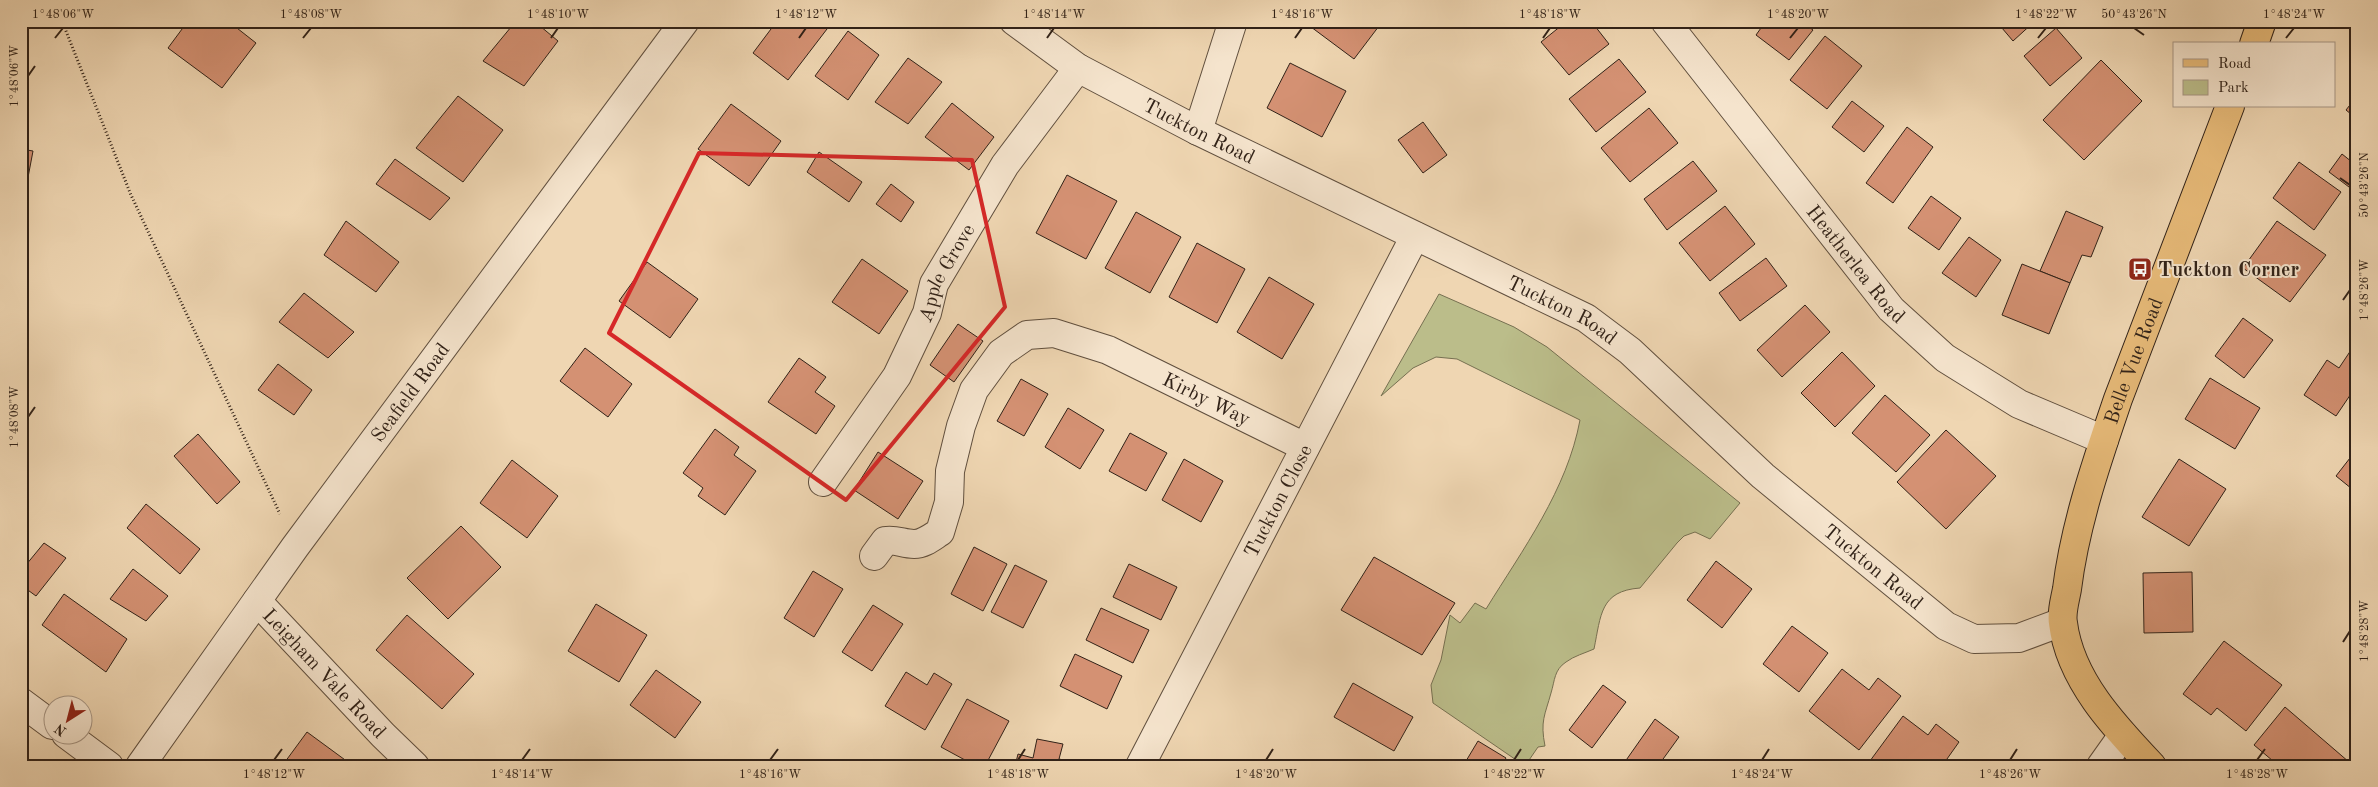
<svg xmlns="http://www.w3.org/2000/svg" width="2378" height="787" viewBox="0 0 2378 787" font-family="'Old Standard TT',serif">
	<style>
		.green { fill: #bbbd8a; stroke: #767051 }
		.building { fill: #d49173; stroke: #312218 }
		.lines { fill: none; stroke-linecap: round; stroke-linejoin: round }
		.minor-casing { stroke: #604f3e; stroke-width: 30 }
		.major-casing { stroke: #312218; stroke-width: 30 }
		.path { stroke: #312218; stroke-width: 3; stroke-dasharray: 1 2.5; stroke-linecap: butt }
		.minor { stroke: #f5e4cd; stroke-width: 28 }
		.major { stroke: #e8bb79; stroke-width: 28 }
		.marked { fill: none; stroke: #d62828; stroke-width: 4; stroke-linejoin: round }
		.ticks { fill: none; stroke: #312218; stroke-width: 2 }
		.labels { text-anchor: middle; stroke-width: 4; stroke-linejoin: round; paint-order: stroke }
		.street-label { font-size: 20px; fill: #312218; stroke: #f5e4cd }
		.poi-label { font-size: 20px; font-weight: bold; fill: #312218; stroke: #f5e4cd; text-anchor: start }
		.neatline { fill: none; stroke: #312218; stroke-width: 2 }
		.ticks-label { font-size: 12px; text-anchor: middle; fill: #312218 }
	</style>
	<rect width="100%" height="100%" fill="#efd6b2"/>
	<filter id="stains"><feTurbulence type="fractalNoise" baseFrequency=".004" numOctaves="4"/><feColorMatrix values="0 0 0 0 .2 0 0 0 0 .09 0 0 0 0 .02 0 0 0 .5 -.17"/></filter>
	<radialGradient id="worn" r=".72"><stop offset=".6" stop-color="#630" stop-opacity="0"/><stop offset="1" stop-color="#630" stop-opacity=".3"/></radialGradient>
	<path class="green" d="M1439,294L1514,327L1547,347L1740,503L1710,539L1695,532L1684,536L1677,543L1640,588C1600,591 1601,615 1594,649C1585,653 1574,656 1566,662C1554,670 1555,680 1551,693C1545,715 1540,721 1545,746L1538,747L1525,766L1433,703L1431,685L1441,660L1450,615L1460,623L1475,603L1486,609C1523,549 1567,490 1580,420L1457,359L1436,357L1413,368L1381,396Z"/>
	<g class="building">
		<path d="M188,21H228L256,43L222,88L168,48Z"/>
		<path d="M516,21H534L558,41L524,86L483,61Z"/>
		<path d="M777,21H816L827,29L788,80L753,53Z"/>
		<path d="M1303,21H1373L1379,26L1354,59Z"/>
		<path d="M1567,21H1591L1609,44L1569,75L1541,42Z"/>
		<path d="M1766,21H1801L1813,30L1789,60L1756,35Z"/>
		<path d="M1996,21H2035L2013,41Z"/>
		<path d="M2056,28L2082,58L2050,86L2024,56Z"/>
		<path d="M848,31L879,55L848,100L815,76Z"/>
		<path d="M1825,36L1862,66L1827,109L1790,80Z"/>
		<path d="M908,58L942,82L908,124L875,102Z"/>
		<path d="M1619,59L1646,92L1596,132L1569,99Z"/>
		<path d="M2101,60L2142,101L2084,160L2043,120Z"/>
		<path d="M1290,63L1346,91L1322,137L1267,108Z"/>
		<path d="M458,96L503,130L463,182L416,148Z"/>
		<path d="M2357,96V119L2346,110Z"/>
		<path d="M1852,101L1884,126L1864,152L1832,127Z"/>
		<path d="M952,103L994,137L969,170L925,137Z"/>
		<path d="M731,104L781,141L749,186L698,149Z"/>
		<path d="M1649,108L1678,143L1630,182L1601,148Z"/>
		<path d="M1423,122L1447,155L1423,173L1398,140Z"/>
		<path d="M1907,127L1933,147L1893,203L1866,183Z"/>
		<path d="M21,149L33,151L26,188L21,187Z"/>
		<path d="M819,152L862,182L849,202L807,172Z"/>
		<path d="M2342,154L2357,166V193L2329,172Z"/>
		<path d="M395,159L450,198L430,220L376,184Z"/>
		<path d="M1693,161L1717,191L1667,230L1644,199Z"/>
		<path d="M2299,162L2341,192L2314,230L2273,198Z"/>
		<path d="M1067,175L1117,201L1086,259L1036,233Z"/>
		<path d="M891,184L914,202L901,222L876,204Z"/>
		<path d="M1931,196L1961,218L1939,250L1908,228Z"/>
		<path d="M1725,206L1755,244L1710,281L1679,243Z"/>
		<path d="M2066,211L2103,227L2091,257L2082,255L2070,283L2040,271Z"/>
		<path d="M1136,212L1181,237L1150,293L1105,268Z"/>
		<path d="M346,221L399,262L376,292L324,255Z"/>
		<path d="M2277,221L2326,255L2290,302L2243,268Z"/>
		<path d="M1969,237L2001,260L1976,297L1942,273Z"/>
		<path d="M1197,243L1245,269L1217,323L1169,297Z"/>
		<path d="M1766,258L1787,286L1740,321L1719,293Z"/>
		<path d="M862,259L908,291L879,334L832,302Z"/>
		<path d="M647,262L698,299L670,338L619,301Z"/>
		<path d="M2022,264L2070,283L2049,334L2002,315Z"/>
		<path d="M1269,277L1314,304L1282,359L1237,332Z"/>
		<path d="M304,293L354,332L328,358L279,322Z"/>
		<path d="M1805,305L1830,332L1782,377L1757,350Z"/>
		<path d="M2243,318L2273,340L2244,378L2215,356Z"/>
		<path d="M958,324L983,341L954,382L930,365Z"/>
		<path d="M2357,341V385L2336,416L2304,395L2327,360L2339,368Z"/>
		<path d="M585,348L632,384L608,417L560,381Z"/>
		<path d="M1842,352L1875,386L1835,427L1801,393Z"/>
		<path d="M799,358L826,377L815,392L835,406L816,434L768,402Z"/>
		<path d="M278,364L312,390L294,415L258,390Z"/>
		<path d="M2210,378L2260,408L2235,449L2185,419Z"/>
		<path d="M1021,379L1048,394L1024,436L997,421Z"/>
		<path d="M1885,395L1930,435L1896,472L1852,433Z"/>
		<path d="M1068,408L1104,430L1080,469L1045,447Z"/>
		<path d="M715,429L739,447L734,455L756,471L725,515L698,496L703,488L683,473Z"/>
		<path d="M1946,430L1996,476L1946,529L1897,482Z"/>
		<path d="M1130,433L1167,453L1146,491L1109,471Z"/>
		<path d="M198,434L240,482L217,504L174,456Z"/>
		<path d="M2357,449V493L2336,476Z"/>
		<path d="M878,452L923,481L898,519L854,490Z"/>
		<path d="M1184,459L1223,481L1201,522L1162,500Z"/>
		<path d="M2179,459L2226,489L2189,546L2142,517Z"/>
		<path d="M512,460L558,496L527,538L480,503Z"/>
		<path d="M146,504L200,549L180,574L127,528Z"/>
		<path d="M461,526L501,567L448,619L407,578Z"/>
		<path d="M44,543L66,558L36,596L21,585V571Z"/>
		<path d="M974,547L1007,564L983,611L951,594Z"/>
		<path d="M1374,557L1455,603L1422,655L1341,610Z"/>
		<path d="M1716,561L1752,589L1722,628L1687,600Z"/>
		<path d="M1129,564L1177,587L1161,620L1113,597Z"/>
		<path d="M1015,565L1047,581L1023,628L991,612Z"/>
		<path d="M133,569L168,596L146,621L110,599Z"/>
		<path d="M813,571L843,589L814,637L784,618Z"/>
		<path d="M2192,572L2193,632L2144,633L2143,573Z"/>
		<path d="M64,594L127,639L106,672L42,625Z"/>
		<path d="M596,604L647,635L619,682L568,651Z"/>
		<path d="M873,605L903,624L872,671L842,652Z"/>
		<path d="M1101,608L1149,630L1133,663L1086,640Z"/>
		<path d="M407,615L474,674L442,709L376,650Z"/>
		<path d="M1792,626L1828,653L1799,692L1763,664Z"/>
		<path d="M2224,641L2282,685L2246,731L2217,708L2211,715L2183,694Z"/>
		<path d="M1075,654L1122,676L1107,709L1060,686Z"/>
		<path d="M1842,669L1869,690L1878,678L1901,696L1859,750L1809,711Z"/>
		<path d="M656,670L701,702L675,738L630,705Z"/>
		<path d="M906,672L927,685L934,673L952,684L925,730L885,706Z"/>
		<path d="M1353,683L1413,717L1394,751L1334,717Z"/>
		<path d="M1603,685L1626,702L1592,748L1569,730Z"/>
		<path d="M967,699L1009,721L985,766H976L941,747Z"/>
		<path d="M2285,707L2349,762L2345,766H2279L2254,745Z"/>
		<path d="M1903,716L1928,735L1936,724L1959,742L1942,766L1867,765Z"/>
		<path d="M1655,719L1679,737L1658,766H1622Z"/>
		<path d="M307,732L352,765L282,766Z"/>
		<path d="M1037,739L1063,744L1059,759L1087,766H1015L1018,754L1033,758Z"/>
		<path d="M1478,741L1506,758L1501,766H1463Z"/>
	</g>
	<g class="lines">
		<g class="minor-casing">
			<g id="minor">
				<path id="s1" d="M1014,21L1078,68L1198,131L1586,318L1630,351L1763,476L1946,626L1974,639L2019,638L2062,622"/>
				<path id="s2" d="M1665,21L1891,309L1945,358L2019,404L2104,440"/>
				<path d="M1198,131L1233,21"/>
				<path id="s3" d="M823,482L897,376L927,313L934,284L1005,165L1078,68"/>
				<path id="s4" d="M874,556L885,541C896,539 903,544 914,544C924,544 932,537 940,532L949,502L950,471L961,426L974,390L1001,353L1027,335L1054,333L1108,350L1305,447"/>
				<path id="s5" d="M257,601L383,735L415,766"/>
				<path d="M21,702L52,725"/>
				<path d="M66,734L109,766"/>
				<path id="s6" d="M140,766L295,547L685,21"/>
				<path id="s7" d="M1140,766L1415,236"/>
				<path d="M2101,766L2123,735"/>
			</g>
		</g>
		<g class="major-casing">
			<g id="major">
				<path d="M2254,44L2262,21"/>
				<path id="s8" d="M2152,766C2115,727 2070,680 2063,623C2061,613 2065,600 2067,589C2075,524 2097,461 2118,399L2230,106"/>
			</g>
		</g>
		<path class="path" d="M62,21L131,195L280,514"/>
		<use href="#minor" class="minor"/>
		<use href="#major" class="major"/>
	</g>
	<path class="marked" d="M699,153L972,160L1005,307L846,500L609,333Z"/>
	<path class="ticks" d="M2134,28L2144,35M55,38L63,28M303,38L311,28M551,38L558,28M799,38L806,28M1047,38L1054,28M1295,38L1302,28M1543,38L1550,28M1790,38L1798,28M2038,38L2046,28M2286,38L2294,28M28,76L35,66M2340,178L2350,185M2343,300L2350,290M28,417L35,407M2343,642L2350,631M274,760L282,749M522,760L530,749M770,760L778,749M1018,760L1025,749M1266,760L1273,749M1514,760L1521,749M1762,760L1769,749M2010,760L2017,749M2257,760L2265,749"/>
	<defs>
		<g id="bus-square" transform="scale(1.25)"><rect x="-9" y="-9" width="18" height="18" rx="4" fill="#8f2418" stroke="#f5e4cd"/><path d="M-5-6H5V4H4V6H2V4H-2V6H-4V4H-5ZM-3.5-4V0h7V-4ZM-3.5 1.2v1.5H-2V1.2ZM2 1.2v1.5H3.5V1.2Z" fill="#fff"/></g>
	</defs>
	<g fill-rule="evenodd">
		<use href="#bus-square" x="2140" y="269"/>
	</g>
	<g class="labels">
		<g class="street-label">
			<text dy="7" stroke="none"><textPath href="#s1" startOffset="216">Tuckton Road</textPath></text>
			<text dy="7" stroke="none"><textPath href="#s2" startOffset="309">Heatherlea Road</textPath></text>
			<text dy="7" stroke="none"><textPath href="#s3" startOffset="244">Apple Grove</textPath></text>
			<text dy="7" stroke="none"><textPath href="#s1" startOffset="621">Tuckton Road</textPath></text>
			<text dy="7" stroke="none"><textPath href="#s8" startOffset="444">Belle Vue Road</textPath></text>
			<text dy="7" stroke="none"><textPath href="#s6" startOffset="461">Seafield Road</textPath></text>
			<text dy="7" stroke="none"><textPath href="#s4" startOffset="495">Kirby Way</textPath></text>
			<text dy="7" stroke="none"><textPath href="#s7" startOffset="299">Tuckton Close</textPath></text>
			<text dy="7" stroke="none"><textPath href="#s1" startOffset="1026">Tuckton Road</textPath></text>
			<text dy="7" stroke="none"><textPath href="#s5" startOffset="99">Leigham Vale Road</textPath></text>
		</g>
		<g class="poi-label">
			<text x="2158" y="276">Tuckton Corner</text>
		</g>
	</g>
	<rect width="2378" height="787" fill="none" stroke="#efd6b2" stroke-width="55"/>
	<rect x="2173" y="42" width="162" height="65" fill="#f5e4cd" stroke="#a79685"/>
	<rect x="2183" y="59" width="25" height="8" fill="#e8bb79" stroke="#a79685"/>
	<text x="2218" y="68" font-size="15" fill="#312218">Road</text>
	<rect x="2183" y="80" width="25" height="15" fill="#bbbd8a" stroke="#a79685"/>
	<text x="2218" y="92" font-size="15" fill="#312218">Park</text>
	<g transform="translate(68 720) rotate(216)"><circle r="24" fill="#f5e4cd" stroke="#a79685"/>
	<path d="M0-4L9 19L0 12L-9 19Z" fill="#8f2418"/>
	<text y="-8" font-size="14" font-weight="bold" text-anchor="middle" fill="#312218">N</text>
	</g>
	<rect x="28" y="28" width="2322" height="732" class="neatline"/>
	<g class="ticks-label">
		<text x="63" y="18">1°48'06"W</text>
		<text x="311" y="18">1°48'08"W</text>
		<text x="558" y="18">1°48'10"W</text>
		<text x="806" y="18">1°48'12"W</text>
		<text x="1054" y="18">1°48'14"W</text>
		<text x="1302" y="18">1°48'16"W</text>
		<text x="1550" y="18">1°48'18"W</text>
		<text x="1798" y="18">1°48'20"W</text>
		<text x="2046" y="18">1°48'22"W</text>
		<text x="2134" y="18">50°43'26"N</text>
		<text x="2294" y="18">1°48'24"W</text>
		<text transform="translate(14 76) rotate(-90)" y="4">1°48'06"W</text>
		<text transform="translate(2364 185) rotate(-90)" y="4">50°43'26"N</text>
		<text transform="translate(2364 290) rotate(-90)" y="4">1°48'26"W</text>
		<text transform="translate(14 417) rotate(-90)" y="4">1°48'08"W</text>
		<text transform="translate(2364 631) rotate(-90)" y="4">1°48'28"W</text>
		<text x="274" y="778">1°48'12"W</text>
		<text x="522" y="778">1°48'14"W</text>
		<text x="770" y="778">1°48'16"W</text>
		<text x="1018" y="778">1°48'18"W</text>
		<text x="1266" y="778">1°48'20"W</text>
		<text x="1514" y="778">1°48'22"W</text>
		<text x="1762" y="778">1°48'24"W</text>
		<text x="2010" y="778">1°48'26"W</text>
		<text x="2257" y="778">1°48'28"W</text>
	</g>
	<rect width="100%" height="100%" filter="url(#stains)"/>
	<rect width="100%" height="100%" fill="url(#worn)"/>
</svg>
